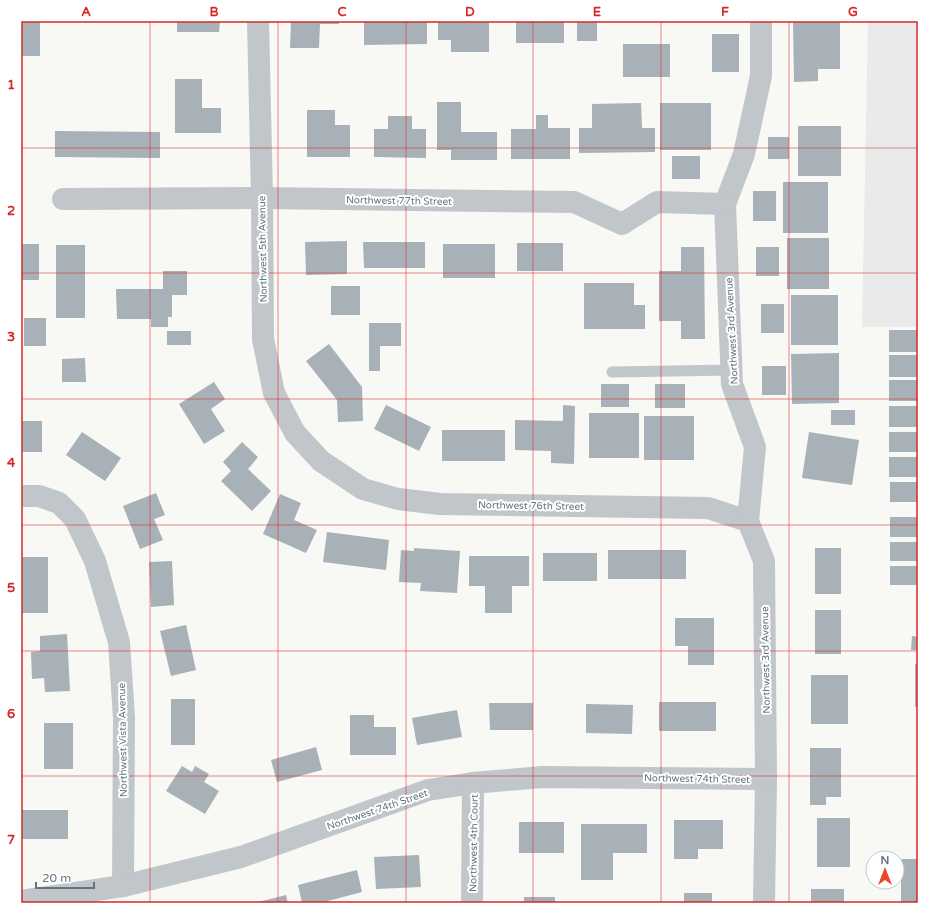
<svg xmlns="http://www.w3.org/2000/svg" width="939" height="924" viewBox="0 0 939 924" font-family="'Varela Round',sans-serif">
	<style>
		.built { fill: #e9eae9 }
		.building { fill: #a8b1b7 }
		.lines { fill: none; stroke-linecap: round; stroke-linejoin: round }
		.service { stroke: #c1c6ca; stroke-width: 11 }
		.minor { stroke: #c1c6ca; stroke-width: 22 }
		.grid { fill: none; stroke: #d62828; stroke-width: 1; stroke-opacity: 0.55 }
		.labels { text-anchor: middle; stroke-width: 4; stroke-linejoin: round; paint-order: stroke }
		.street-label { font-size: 10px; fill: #627581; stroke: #fff }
		.neatline { fill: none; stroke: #d62828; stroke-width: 1.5 }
		.grid-label { font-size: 13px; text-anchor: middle; font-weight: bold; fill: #d62828 }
	</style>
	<rect width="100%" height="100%" fill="#f8f8f5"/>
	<path class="built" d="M868,21H918V327H862Z"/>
	<g class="building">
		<rect x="21" y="21" width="19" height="35"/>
		<path d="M177,21H220L219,32H177Z"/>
		<path d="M291,21H339V24H320L319,48H290Z"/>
		<path d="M364,21H427V44L364,45Z"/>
		<path d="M438,21H489V52H451V40H438Z"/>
		<rect x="516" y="21" width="48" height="22"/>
		<rect x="577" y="21" width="20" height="20"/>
		<path d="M793,21H840V69H818V81L794,82Z"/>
		<rect x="712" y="34" width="27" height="38"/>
		<rect x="623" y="44" width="47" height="33"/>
		<path d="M175,79H202V108H221V133H175Z"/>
		<path d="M437,102H461V132H497V160H451V150H437Z"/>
		<path d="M641,103L642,128H655V152L579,153V128H592V104Z"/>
		<rect x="660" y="103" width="51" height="47"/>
		<path d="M307,110H335V125H350V157H307Z"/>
		<path d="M536,115H548V128H570V159H511V129H536Z"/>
		<path d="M388,116H412V129H426V158L374,157V129H388Z"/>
		<rect x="798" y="126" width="43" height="50"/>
		<path d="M55,131L160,132V158L55,157Z"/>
		<rect x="768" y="137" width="21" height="22"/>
		<rect x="672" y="156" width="28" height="23"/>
		<rect x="783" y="182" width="45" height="51"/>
		<rect x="753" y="191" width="23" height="30"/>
		<rect x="787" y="238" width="42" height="51"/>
		<path d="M347,241V274L306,275L305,242Z"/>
		<path d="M363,242H425V268H364Z"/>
		<rect x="517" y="243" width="46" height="28"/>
		<rect x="21" y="244" width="18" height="36"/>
		<rect x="443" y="244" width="52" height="34"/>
		<rect x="56" y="245" width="29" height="73"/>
		<path d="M681,247H704L705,339H681V321H659V271H681Z"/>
		<rect x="756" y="247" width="23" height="29"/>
		<path d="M163,271H187V295H172V317H168V327H151V319H117L116,289H163Z"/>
		<path d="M584,283H634V305H645V329H584Z"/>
		<rect x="331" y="286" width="29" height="29"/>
		<rect x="791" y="295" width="47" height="50"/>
		<rect x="761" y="304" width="23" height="29"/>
		<rect x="24" y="318" width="22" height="28"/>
		<path d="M369,323H401V346H380V371H369Z"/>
		<rect x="889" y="330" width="29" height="22"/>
		<rect x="167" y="331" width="24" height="14"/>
		<path d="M329,344L362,387L363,421L338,422L337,400L306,361Z"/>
		<path d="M839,353V403L792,404L791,354Z"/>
		<rect x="889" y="355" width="29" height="22"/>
		<path d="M85,358L86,382H62V359Z"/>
		<rect x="762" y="366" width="24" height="29"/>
		<rect x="889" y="380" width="29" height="21"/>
		<path d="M214,382L225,399L211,409L225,431L204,444L179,404Z"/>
		<rect x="601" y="384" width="28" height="23"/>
		<rect x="655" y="384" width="30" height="24"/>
		<path d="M386,405L431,427L419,451L374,429Z"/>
		<path d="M563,405L575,406L574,464L551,463V451L515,450V420L563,421Z"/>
		<rect x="889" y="406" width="29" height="21"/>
		<rect x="831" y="410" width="24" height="15"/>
		<rect x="589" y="413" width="50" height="45"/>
		<rect x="644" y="416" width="50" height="44"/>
		<rect x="21" y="421" width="21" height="31"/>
		<rect x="442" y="430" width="63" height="31"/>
		<path d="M82,432L121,458L105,481L66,455Z"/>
		<path d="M809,432L859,440L852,485L802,478Z"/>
		<rect x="889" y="432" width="29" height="20"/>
		<path d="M242,442L258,457L248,469L271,491L252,511L221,481L231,471L223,462Z"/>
		<rect x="889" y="457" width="29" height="20"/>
		<rect x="890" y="482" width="28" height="20"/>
		<path d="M156,493L165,515L154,519L163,540L140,549L123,506Z"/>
		<path d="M280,494L301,503L294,520L317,530L306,553L263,534Z"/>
		<rect x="890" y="517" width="28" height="20"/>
		<path d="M327,532L389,540L386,570L323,562Z"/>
		<rect x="890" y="542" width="28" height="19"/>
		<path d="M414,548L460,551L457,593L420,591L421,583L399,582L401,550L414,551Z"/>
		<rect x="815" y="548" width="26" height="46"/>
		<rect x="608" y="550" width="78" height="29"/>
		<rect x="543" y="553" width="54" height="28"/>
		<path d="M469,556H529V586H512V613H485V586H469Z"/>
		<rect x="21" y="557" width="27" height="56"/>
		<path d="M172,561L174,605L151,607L149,562Z"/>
		<rect x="890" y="566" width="28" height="19"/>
		<rect x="815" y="610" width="26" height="44"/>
		<path d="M675,618H714V665H688V646H675Z"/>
		<path d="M186,625L196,670L171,676L160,631Z"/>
		<path d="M67,634L70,691L45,692L44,678L32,679L31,652L40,651V636Z"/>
		<path d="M912,636L918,637V650H911Z"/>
		<rect x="915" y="664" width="3" height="43"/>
		<rect x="811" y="675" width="37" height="49"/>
		<rect x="171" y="699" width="24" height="46"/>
		<rect x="659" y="702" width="57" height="29"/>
		<path d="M489,703H533V730H490Z"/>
		<path d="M586,704L633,705L632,734L586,733Z"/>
		<path d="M457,710L462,737L417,745L412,718Z"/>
		<path d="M350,715H374V727H396V755H350Z"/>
		<rect x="44" y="723" width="29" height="46"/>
		<path d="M316,747L322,770L277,782L271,760Z"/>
		<path d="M810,748H841V797H826V805H810Z"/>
		<path d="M182,766L192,772L195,766L209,774L204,782L219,791L205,814L166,791Z"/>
		<rect x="22" y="810" width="46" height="29"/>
		<rect x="817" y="818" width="33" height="49"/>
		<path d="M674,820H723V849H698V859H674Z"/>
		<rect x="519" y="822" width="45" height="31"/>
		<path d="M581,824H647V853H613V880H581Z"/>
		<path d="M419,855L421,887L376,889L374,857Z"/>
		<rect x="901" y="859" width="17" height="44"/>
		<path d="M357,870L362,892L328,901L329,903H302L298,885Z"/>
		<rect x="811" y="889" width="33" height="14"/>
		<rect x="684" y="893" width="28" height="10"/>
		<path d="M286,895L288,903H258V902Z"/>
		<rect x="524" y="897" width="31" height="6"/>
	</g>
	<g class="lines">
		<path class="service" d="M612,372L732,370"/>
		<g class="minor">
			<path d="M258,21L262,198L263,339L274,393L295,433L321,461L363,489L398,499L440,504L708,508L748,521"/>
			<path d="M761,21V76L744,154L725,204L732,384L755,447L748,521L764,561L766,779L764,903"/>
			<path d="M63,199L262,198L574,202L622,224L657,202L725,204"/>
			<path d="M21,496H39L59,503L75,519L95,561L119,642L124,718L123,886"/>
			<path d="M21,901L123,886L241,857L428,790L473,783L542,777L766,779"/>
			<path d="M472,903L473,783"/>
		</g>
	</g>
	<path class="grid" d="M150,21V903M278,21V903M406,21V903M533,21V903M661,21V903M789,21V903M21,148H918M21,273H918M21,399H918M21,525H918M21,651H918M21,776H918"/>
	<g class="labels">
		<g class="street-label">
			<text transform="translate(399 200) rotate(1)" y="4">Northwest 77th Street</text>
			<text transform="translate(262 249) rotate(-91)" y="4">Northwest 5th Avenue</text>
			<text transform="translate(731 331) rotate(-93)" y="4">Northwest 3rd Avenue</text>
			<text transform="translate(531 505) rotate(1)" y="4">Northwest 76th Street</text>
			<text transform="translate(765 660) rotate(-91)" y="4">Northwest 3rd Avenue</text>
			<text transform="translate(122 740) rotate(-91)" y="4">Northwest Vista Avenue</text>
			<text transform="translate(697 778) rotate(1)" y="4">Northwest 74th Street</text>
			<text transform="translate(377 809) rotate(-19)" y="4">Northwest 74th Street</text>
			<text transform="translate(473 843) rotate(-89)" y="4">Northwest 4th Court</text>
		</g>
	</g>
	<rect width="939" height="924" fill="none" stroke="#ffffff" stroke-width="44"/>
	<g transform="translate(885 870)"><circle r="19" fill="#ffffff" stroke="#c0c8cd"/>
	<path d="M0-3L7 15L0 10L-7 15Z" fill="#e94725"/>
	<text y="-6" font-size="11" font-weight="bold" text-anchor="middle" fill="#627581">N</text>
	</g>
	<path d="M36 882v6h58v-6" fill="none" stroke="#627581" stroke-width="2"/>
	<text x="42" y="882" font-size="12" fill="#627581" stroke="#ffffff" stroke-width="3" paint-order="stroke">20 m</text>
	<rect x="22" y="22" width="895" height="880" class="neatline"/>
	<g class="grid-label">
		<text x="86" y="16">A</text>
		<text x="214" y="16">B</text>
		<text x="342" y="16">C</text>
		<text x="470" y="16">D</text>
		<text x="597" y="16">E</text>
		<text x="725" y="16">F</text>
		<text x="853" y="16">G</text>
		<text x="11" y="89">1</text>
		<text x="11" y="215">2</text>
		<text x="11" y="341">3</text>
		<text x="11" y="467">4</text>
		<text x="11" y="592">5</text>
		<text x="11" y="718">6</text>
		<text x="11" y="844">7</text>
	</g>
</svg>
